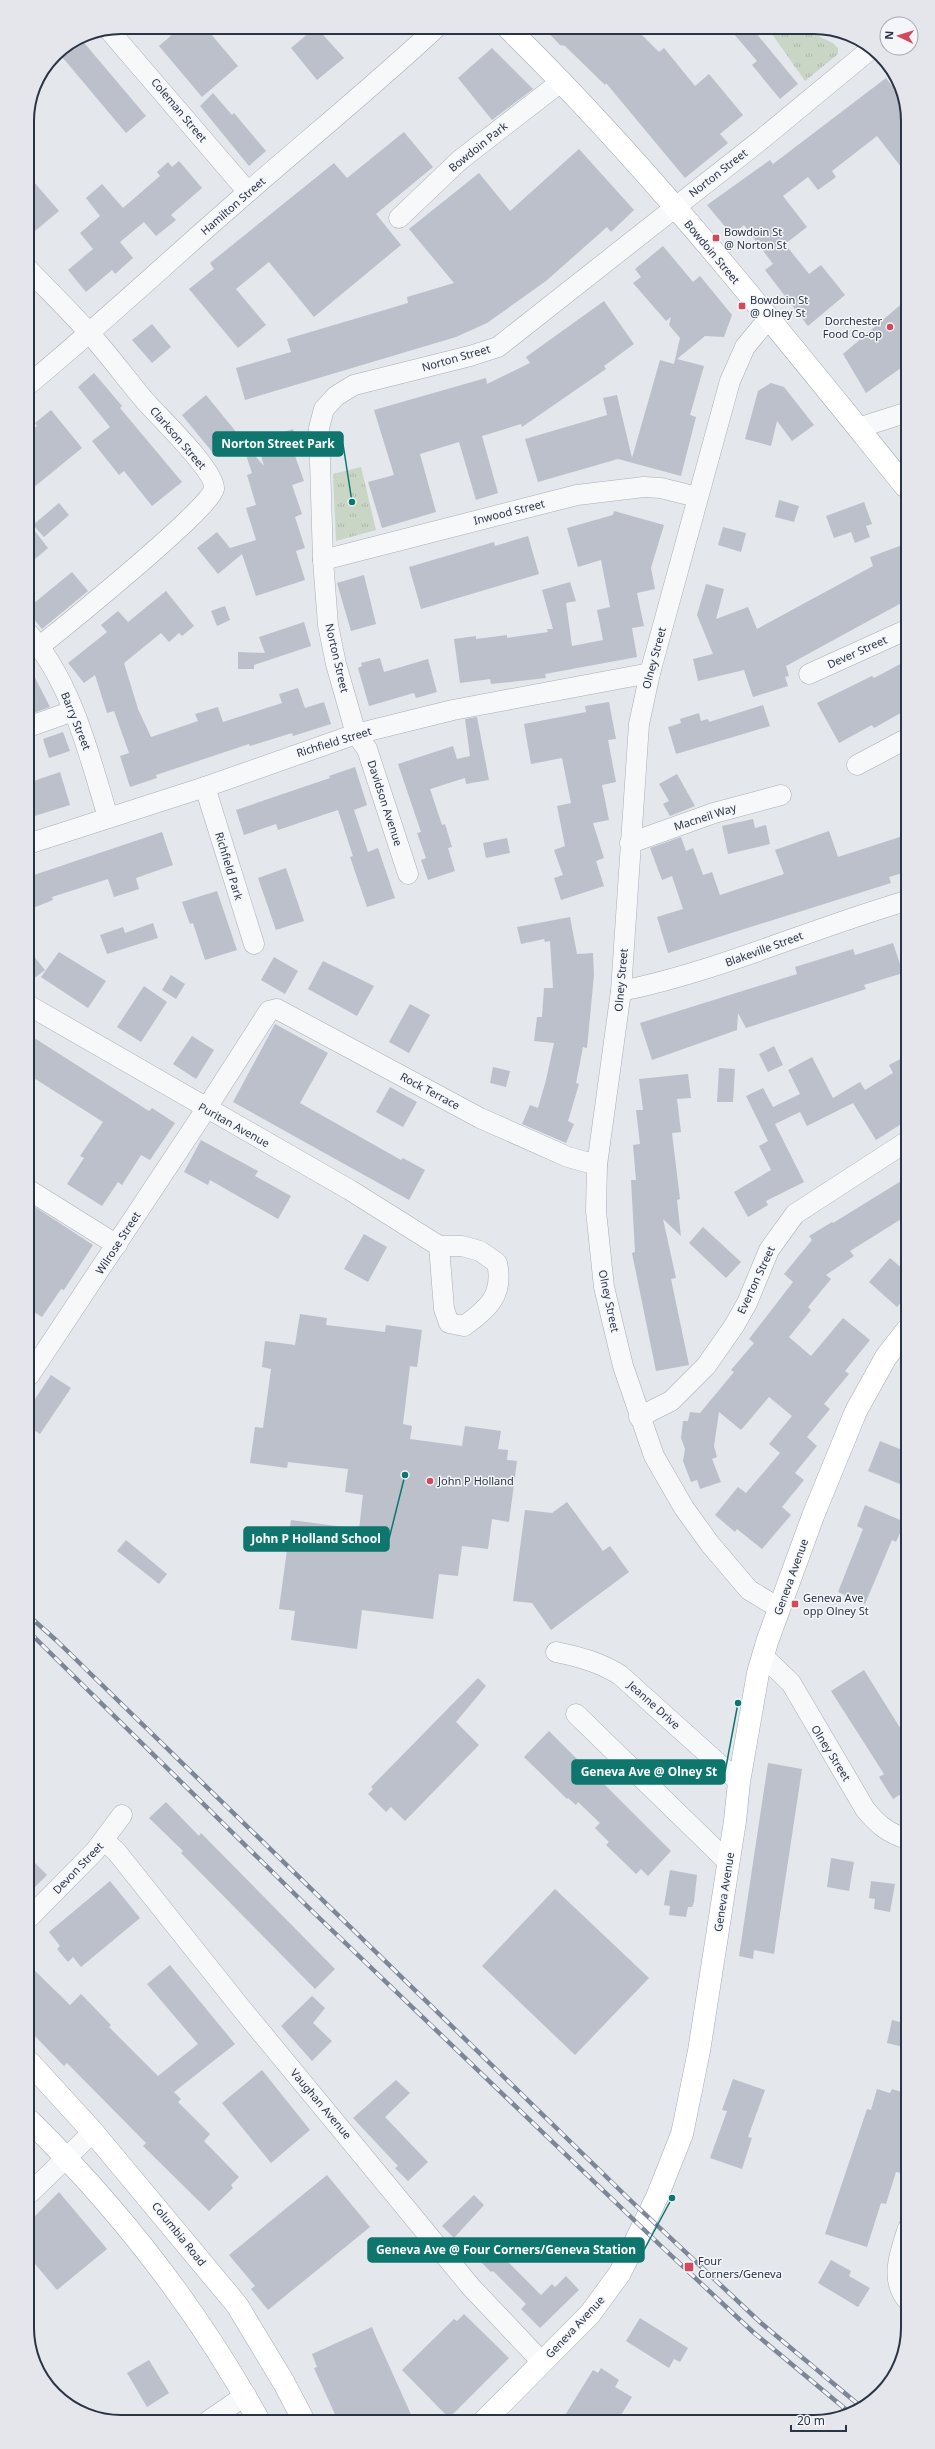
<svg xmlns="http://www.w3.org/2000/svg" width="935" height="2449" viewBox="0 0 935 2449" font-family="'Noto Sans',sans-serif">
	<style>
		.park { fill: url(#park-tufts) }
		.building { fill: #bbc0ca }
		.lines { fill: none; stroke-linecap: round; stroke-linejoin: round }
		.minor-casing { stroke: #a9aeb7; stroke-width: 21 }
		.major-casing { stroke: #a3abb8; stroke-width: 23 }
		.minor { stroke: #f7f8fa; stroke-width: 20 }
		.major { stroke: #fff; stroke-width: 22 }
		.rail-casing { stroke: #7d8696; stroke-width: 4.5 }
		.rail { stroke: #f4f6f9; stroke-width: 3; stroke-dasharray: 9; stroke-linecap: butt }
		.poi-dot { fill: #d1495b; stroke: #f4f6f9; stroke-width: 1.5 }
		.labels { text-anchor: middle; stroke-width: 3; stroke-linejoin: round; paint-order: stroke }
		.street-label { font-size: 11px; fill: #2b3445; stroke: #f4f6f9 }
		.poi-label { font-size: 11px; fill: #2b3445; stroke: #f4f6f9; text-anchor: start }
		.rim { fill: none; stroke: #2b3445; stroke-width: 2 }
		.leader { fill: none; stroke: #0f766e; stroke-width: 1.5 }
		.callout-dot { fill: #0f766e; stroke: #f4f6f9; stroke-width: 1.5 }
		.callout { fill: #0f766e; stroke: #0f766e; stroke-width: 1.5 }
		.callout-label { font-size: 12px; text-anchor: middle; font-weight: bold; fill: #fff }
	</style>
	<defs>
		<pattern id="park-tufts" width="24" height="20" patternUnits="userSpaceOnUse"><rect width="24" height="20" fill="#c9d6c5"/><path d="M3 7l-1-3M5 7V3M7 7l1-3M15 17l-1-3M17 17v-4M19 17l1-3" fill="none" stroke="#adb8ab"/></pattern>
	</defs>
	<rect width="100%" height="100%" fill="#e4e7ec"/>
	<g class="park">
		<path d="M767,27H798L833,43L838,48V54L805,81Z"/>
		<path d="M361,467L376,530L336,541L333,474Z"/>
	</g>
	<g class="building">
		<path d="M181,27H205L238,66L202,97L159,46Z"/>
		<path d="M316,27L344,58L317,80L291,48Z"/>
		<path d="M543,27H634L659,52L664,48L695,86L709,74L743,115L720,134L728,143L685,178L606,83L605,85L565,46L560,45Z"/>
		<path d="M728,27H751L798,84L780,99L752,65L757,61Z"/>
		<path d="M80,38L146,116L126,133L58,52Z"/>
		<path d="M492,48L533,89L492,120L458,78Z"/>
		<path d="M886,78L905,103V172L877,136L832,171L836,177L818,190L808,177L783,196L807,227L785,244L809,274L821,265L845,295L808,326L765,270L773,264L744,225L732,235L707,205L770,160L773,164Z"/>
		<path d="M213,93L232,115L234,113L266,151L249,166L200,106Z"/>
		<path d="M404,132L433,167L376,214L401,245L314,317L269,262L236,289L266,325L238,348L189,289L214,269L210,263L334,163L347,178Z"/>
		<path d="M579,149L634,210L611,232L607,227L546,281L487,323L456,337L245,400L236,368L291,352L287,339L408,303L407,297L454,283L409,229L479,173L510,211Z"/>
		<path d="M179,161L202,188L171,215L176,220L156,236L144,222L120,242L133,258L115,274L112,270L86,292L68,270L93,249L80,233L100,216L86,198L102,184L123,208L160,176L157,172L168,162L172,167Z"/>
		<path d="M27,174L59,211L35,231L27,222Z"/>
		<path d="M663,246L693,282L700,276L732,315L724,337L705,336L677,359L704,366L690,415L696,417L681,476L618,459L538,482L525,439L607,415L603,398L617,395L632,458L660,360L674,364L680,338L669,325L671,317L666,321L633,283L641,277L635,269Z"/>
		<path d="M604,301L634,344L604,366L606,369L522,427L521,424L482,436L498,493L476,500L459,442L420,454L436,512L382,528L368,482L394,475L374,410L486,378L487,384L530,363L526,357Z"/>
		<path d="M905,301V365L866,393L843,354Z"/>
		<path d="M152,324L171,347L152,363L132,340Z"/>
		<path d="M94,373L122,406L120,408L182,482L152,506L124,471L119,475L92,441L110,427L78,387Z"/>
		<path d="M771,383L784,387L814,425L792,441L777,421L771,446L745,439L758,391Z"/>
		<path d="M206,395L237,433L213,453L182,415Z"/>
		<path d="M51,410L82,448L28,492V434L37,426L35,423Z"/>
		<path d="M293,429L300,451L294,453L304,481L292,485L302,514L295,517L305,548L296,551L305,580L256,596L242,554L218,574L197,548L217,532L230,548L256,540L246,508L256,505L247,475L252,473L241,440L264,466L257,441Z"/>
		<path d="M779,500L799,506L794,522L775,517Z"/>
		<path d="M864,502L872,524L866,526L870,537L855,543L851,532L834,538L826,516Z"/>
		<path d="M59,503L69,515L44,537L33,525Z"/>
		<path d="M614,511L664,525L651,568L655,589L637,593L644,626L632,628L637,657L545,674L546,678L491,684L490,679L460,683L454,639L476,636V639L507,635V638L548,632L547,629H553L542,590L570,582L576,601L566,603L572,646L603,640L597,610L610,607L601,560L578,567L567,528L613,515Z"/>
		<path d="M28,522L48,548L28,565Z"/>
		<path d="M723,527L746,533L741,552L718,545Z"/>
		<path d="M528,536L539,574L421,609L409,567L494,542L495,546Z"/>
		<path d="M905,544V601L786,666L789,676L785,677L788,686L753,697L744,670L698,681L693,659L713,654L697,615L706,584L724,589L716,619L748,607L757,629L873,566L870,557Z"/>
		<path d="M72,572L88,591L42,629L28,612V608Z"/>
		<path d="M364,575L376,624L351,631L337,583Z"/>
		<path d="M166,591L194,626L182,636L179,633L169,642L161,633L124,663L138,709L151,737L198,721L195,714L218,707L223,722L282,703L279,694L298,688L305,708L324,702L331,724L293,736L292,733L250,746L249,744L156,775L157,778L130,787L120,756L129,753L114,711L107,713L95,675L84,683L68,663L107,632L101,625L118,611L128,622Z"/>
		<path d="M225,606L230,620L217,626L211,611Z"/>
		<path d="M304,622L311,646L254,665V669H238V652L265,653L259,637Z"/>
		<path d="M380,658L384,672L428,659L437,692L416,698L414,693L369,706L358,668L362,666L361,663Z"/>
		<path d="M906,661V710L874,728L872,725L839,743L817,703L872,676L874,678Z"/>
		<path d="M28,664L50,707L28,715Z"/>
		<path d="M609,702L616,739L608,740L616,782L602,785L609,820L593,823L604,858L596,861L604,886L561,900L554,878L563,875L554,850L565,846L557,806L571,803L562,758L531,764L524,724L586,712L585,706Z"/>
		<path d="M763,705L770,726L676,754L668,727L681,723L680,719L699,713L701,721L708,719L709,722Z"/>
		<path d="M477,717L489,780L466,784L465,778L430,789L442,825L445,824L452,847L448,848L455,871L428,880L421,860L426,858L417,833L421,832L398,764L453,746L457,759L470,756L465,719Z"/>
		<path d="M63,732L70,751L49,758L43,739Z"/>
		<path d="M355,767L367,805L354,810L368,852L378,848L395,898L367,907L350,857L353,856L338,810L278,830L276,824L244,835L236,810L330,778L329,776Z"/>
		<path d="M60,772L70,805L28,818V783Z"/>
		<path d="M677,774L695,806L670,816L663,804L669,801L659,784Z"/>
		<path d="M753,819L755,828L766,825L770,844L728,854L722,826Z"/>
		<path d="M829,831L838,857L906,835V872L889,877L891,883L668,953L657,917L683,909L672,876L662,880L650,848L681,837L686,851L693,848L703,875L712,872L720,895L784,874L775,850Z"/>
		<path d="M162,832L173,865L136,878L139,889L114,897L108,879L52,897L53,900L28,910V883L33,881L31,876Z"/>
		<path d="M507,838L510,853L486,858L483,843Z"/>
		<path d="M286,868L304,921L276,930L258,878Z"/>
		<path d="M217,891L237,950L205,960L193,923L190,924L182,902Z"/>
		<path d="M570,917L577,954L593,953L594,975L587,1048L583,1047L576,1083L579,1084L568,1121L574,1124L566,1143L522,1124L530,1105L538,1108L546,1080L554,1043L534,1041L537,1017H542L544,988H553L550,941L545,942L544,939L521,944L517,927Z"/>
		<path d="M153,923L158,938L107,954L100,935L123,927L125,933Z"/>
		<path d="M893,943L903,973L864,985L866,989L746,1028L738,1013L737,1030L652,1060L640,1023L797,974L795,967L853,949L855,955Z"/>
		<path d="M28,949L45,970L28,983Z"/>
		<path d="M59,952L106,981L88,1008L41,977Z"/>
		<path d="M274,957L298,971L285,994L261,980Z"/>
		<path d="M323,961L374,986L357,1016L308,989Z"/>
		<path d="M171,975L185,984L176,999L162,990Z"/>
		<path d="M144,986L167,1002L141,1042L117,1027Z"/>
		<path d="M410,1004L430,1015L409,1053L389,1042Z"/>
		<path d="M275,1024L328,1053L300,1103L401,1160L403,1158L425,1170L409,1200L233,1102Z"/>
		<path d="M28,1034L149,1111L152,1108L175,1123L150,1160L141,1155L122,1185L118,1182L102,1206L67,1184L84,1158L80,1156L103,1122L29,1075Z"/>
		<path d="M192,1036L214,1050L196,1079L173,1064Z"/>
		<path d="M774,1046L783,1065L768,1072L759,1054Z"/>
		<path d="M906,1056V1121L876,1140L853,1103L807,1126L800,1112L775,1124L804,1182L766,1201L768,1205L748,1217L734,1192L771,1170L759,1146L768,1141L746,1096L763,1088L773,1107L800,1094L788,1070L812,1057L833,1098L860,1082L865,1090L893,1073L889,1065Z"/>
		<path d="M493,1067L510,1071L506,1087L490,1083Z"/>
		<path d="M719,1068L735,1069L733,1102H717Z"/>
		<path d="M688,1074L691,1098L677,1099L681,1132L672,1133L680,1199L677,1200L681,1236L663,1219L676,1278L671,1279L689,1365L656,1371L632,1253L635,1252L631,1180H636L633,1145L640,1144L636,1110H643L639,1079Z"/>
		<path d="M390,1087L417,1102L403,1127L376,1112Z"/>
		<path d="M201,1140L258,1171L255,1176L291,1196L278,1219L210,1180L208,1185L184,1172Z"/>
		<path d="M906,1178V1216L850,1251L854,1256L826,1275L831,1279L808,1307L811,1310L789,1337L811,1356L843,1318L870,1340L845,1371L849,1374L824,1404L830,1409L807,1437L817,1446L795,1473L804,1480L782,1507L791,1515L762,1549L737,1529L735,1532L715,1515L738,1487L746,1493L780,1453L769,1444L792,1416L769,1397L741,1430L719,1412L714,1446L717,1457L712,1459L721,1482L700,1489L697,1480L691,1482L683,1461L685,1449L681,1438L683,1421H688L690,1412L700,1413L734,1372L731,1370L754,1343L749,1339L793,1282L784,1274L812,1240L809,1236L832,1222L833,1223Z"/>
		<path d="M29,1203L93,1245L64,1290L61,1289L42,1317L29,1309Z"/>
		<path d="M703,1227L741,1262L726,1278L689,1243Z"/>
		<path d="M364,1234L387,1247L368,1282L344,1269Z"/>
		<path d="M890,1258L906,1272V1296L897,1307L869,1282Z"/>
		<path d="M300,1314L327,1318L326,1325L385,1332L386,1325L422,1330L417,1367L410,1366L403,1424L412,1426L410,1439L462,1446L465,1426L501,1431L498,1449L508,1450L507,1460L517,1461L509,1522L492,1519L488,1549L462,1546L458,1576L439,1574L433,1619L362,1610L357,1649L291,1640L295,1611L279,1609L291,1520L359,1529L363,1495L345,1492L348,1469L288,1462L287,1468L250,1463L255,1427L263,1428L271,1369L262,1367L265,1341L295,1345Z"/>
		<path d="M51,1375L71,1388L40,1434L29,1427V1408Z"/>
		<path d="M880,1441L907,1452V1487L868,1471Z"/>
		<path d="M567,1502L603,1551L610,1546L629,1572L551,1630L532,1603L513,1601L525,1510L552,1513Z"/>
		<path d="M865,1505L905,1522L896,1542L892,1540L865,1604L838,1592L863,1529L857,1526Z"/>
		<path d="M126,1540L167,1574L159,1584L117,1551Z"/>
		<path d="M864,1670L907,1739V1790L893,1799L879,1777L884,1774L831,1691Z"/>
		<path d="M478,1678L486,1686L456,1722L479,1745L405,1821L391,1807L386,1812L368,1794L373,1789L371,1787Z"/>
		<path d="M549,1731L581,1763L583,1761L601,1778L600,1780L671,1851L648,1876L641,1869L636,1874L606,1845L609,1842L595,1828L600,1823L578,1802L576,1805L568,1798L567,1799L524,1757Z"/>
		<path d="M768,1763L802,1769L774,1954L754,1950L753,1959L739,1956Z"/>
		<path d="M166,1802L199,1836L201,1833L335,1969L315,1989L181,1853L183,1851L149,1818Z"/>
		<path d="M30,1858L47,1875L30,1892Z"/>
		<path d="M831,1858L854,1862L849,1891L827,1887Z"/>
		<path d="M670,1870L697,1875L694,1902L692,1907H688L686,1917L669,1915L670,1906L664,1905Z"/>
		<path d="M110,1881L140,1918L81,1967L73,1957L68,1962L57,1949L60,1946L49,1932Z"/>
		<path d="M871,1881L895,1884L890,1912L874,1909L875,1899L869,1898Z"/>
		<path d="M555,1889L649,1978L575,2055L482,1966Z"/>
		<path d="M170,1965L235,2044L174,2092L181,2099L178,2102L210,2134L204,2141L239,2177L231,2185L233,2188L209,2211L143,2146L146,2143L67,2063L64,2066L30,2031V1966L70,2005L81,1994L111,2025L109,2027L158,2076L198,2044L147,1984Z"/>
		<path d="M312,1996L325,2008L313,2023L332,2041L312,2061L281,2026Z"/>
		<path d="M892,2020L908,2024V2048L887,2043Z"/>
		<path d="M262,2070L310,2130L271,2163L222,2103Z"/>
		<path d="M733,2079L765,2090L748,2137L752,2138L742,2169L710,2158L727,2111L722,2110Z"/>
		<path d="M396,2080L410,2093L385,2117L428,2162L408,2181L395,2168L398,2166L353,2118Z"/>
		<path d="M877,2089L890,2093L892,2089L908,2094V2151L901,2173L896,2172L886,2204L881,2203L867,2247L825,2234L867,2109L871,2110Z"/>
		<path d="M327,2175L370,2227L268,2310L251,2289L255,2286L229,2255Z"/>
		<path d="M59,2192L107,2249L57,2290L30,2258V2221Z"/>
		<path d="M474,2195L484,2205L454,2238L442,2226Z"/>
		<path d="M495,2238L510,2254L505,2259L541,2295L552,2284L555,2287L566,2276L579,2290L540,2328L521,2309L526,2304L493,2271L491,2272L476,2257Z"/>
		<path d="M831,2260L851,2271L849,2276L870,2288L858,2307L818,2283Z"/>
		<path d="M464,2314L509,2358L449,2418L402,2370L454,2319L457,2321Z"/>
		<path d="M640,2318L688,2348L680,2362L674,2359L669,2368L626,2341Z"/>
		<path d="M372,2327L377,2339L414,2421H338L314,2368L317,2367L312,2354Z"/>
		<path d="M149,2360L169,2393L147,2407L127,2373Z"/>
		<path d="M601,2368L619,2380L615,2387L632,2397L618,2420H562L593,2370L598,2373Z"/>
	</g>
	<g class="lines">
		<g class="minor-casing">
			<g id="minor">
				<path d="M108,29L248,192"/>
				<path d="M399,218L460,160L562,81"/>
				<path d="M27,268C48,290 70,311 90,334C110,356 127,380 146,402C159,417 216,471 214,489C211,508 64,627 40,646"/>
				<path d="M768,319L745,347L730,381L650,673L639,724L621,991L597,1165L596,1211L604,1287L623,1366L654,1456L684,1508L710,1544L749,1590L779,1608"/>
				<path d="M28,385C103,323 174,256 248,192C311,137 376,84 437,27"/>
				<path d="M858,428L905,413"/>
				<path d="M323,560L577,495L644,487L661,488L697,497"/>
				<path d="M28,633C72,682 89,755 108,817"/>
				<path d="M809,674L906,630"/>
				<path d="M28,727L73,711"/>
				<path d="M857,765L906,739"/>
				<path d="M205,787L254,944"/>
				<path d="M630,843L714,813L781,795"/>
				<path d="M28,844L205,787L356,734L453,710L650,673"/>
				<path d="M408,874L367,749L356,734L336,664L328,625L323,560L319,428L324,409L336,396L354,385L470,356L498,347L762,139L872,48"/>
				<path d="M621,991C719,971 810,929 906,901"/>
				<path d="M28,1005L350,1190L439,1246H462L480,1251L497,1263C504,1295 488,1309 464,1326L449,1323L444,1309L439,1246"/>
				<path d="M29,1190L117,1245"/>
				<path d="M29,1376L206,1109L269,1011L277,1009L480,1118L568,1157L597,1165"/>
				<path d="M639,1417L671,1401L706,1366L734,1326L747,1303L769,1250L795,1214L906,1142"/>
				<path d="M556,1652C580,1657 599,1662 620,1675L739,1782"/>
				<path d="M763,1656L791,1683L865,1809C878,1825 888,1833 907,1839"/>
				<path d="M576,1714L729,1863"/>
				<path d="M104,1841L116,1851L241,2008L471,2287L542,2362"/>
				<path d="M30,1917L95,1851L122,1815"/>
				<path d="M30,2193L93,2132"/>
				<path d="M908,2228C900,2252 889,2280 908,2301"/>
				<path d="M208,2421L246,2395"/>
			</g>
		</g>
		<g class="major-casing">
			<g id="major">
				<path d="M507,27C652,169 778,329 905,486"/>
				<path d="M30,2063L93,2132L237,2305L284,2383L304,2421"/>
				<path d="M30,2121C120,2210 198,2310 259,2421"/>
				<path d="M485,2420L590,2314L620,2273L657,2197L682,2134L699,2051L735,1821L739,1782L758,1673L767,1642L813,1516L856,1411L886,1357L907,1330"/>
			</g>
		</g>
		<use href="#minor" class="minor"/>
		<use href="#major" class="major"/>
		<g class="rail-casing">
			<g id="rail">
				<path d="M29,1616L57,1641L628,2198L761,2323L859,2405"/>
				<path d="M29,1632L312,1911L660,2245L753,2332L849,2412"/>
			</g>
		</g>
		<use href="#rail" class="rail"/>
	</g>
	<g class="poi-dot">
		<rect x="712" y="234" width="8" height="8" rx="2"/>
		<rect x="738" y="302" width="8" height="8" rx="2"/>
		<circle cx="890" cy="327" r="4"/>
		<circle cx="430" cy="1481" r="4"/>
		<rect x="791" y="1600" width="8" height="8" rx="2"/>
		<rect x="684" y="2262" width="10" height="10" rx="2"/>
	</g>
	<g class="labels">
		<g class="street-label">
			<text transform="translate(179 110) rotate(50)" y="4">Coleman Street</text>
			<text transform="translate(478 147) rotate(-39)" y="4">Bowdoin Park</text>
			<text transform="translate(718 173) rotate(-38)" y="4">Norton Street</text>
			<text transform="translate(233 206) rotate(-41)" y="4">Hamilton Street</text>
			<text transform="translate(712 252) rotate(50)" y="4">Bowdoin Street</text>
			<text transform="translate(456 358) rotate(-16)" y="4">Norton Street</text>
			<text transform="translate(178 438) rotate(49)" y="4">Clarkson Street</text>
			<text transform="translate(509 512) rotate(-14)" y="4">Inwood Street</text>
			<text transform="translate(857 652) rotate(-24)" y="4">Dever Street</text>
			<text transform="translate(337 658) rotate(77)" y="4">Norton Street</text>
			<text transform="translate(654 658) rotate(-75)" y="4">Olney Street</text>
			<text transform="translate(76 721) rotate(68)" y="4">Barry Street</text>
			<text transform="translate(334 742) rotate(-17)" y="4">Richfield Street</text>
			<text transform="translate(385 803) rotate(72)" y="4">Davidson Avenue</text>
			<text transform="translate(705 817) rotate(-18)" y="4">Macneil Way</text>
			<text transform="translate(229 866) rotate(73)" y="4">Richfield Park</text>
			<text transform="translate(764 949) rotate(-20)" y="4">Blakeville Street</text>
			<text transform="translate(621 980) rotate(-85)" y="4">Olney Street</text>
			<text transform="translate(430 1091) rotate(28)" y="4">Rock Terrace</text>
			<text transform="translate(234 1125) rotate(29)" y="4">Puritan Avenue</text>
			<text transform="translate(118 1243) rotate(-57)" y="4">Wilrose Street</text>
			<text transform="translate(756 1280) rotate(-65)" y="4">Everton Street</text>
			<text transform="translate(609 1301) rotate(78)" y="4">Olney Street</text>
			<text transform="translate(791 1577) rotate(-70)" y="4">Geneva Avenue</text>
			<text transform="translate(654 1705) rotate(42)" y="4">Jeanne Drive</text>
			<text transform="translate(831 1753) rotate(58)" y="4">Olney Street</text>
			<text transform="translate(78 1868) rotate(-46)" y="4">Devon Street</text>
			<text transform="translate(724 1892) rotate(-81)" y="4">Geneva Avenue</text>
			<text transform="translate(321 2104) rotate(50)" y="4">Vaughan Avenue</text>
			<text transform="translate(179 2234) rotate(51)" y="4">Columbia Road</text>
			<text transform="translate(575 2327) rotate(-47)" y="4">Geneva Avenue</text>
		</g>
		<g class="poi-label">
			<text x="724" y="236">Bowdoin St<tspan x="724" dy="13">@ Norton St</tspan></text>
			<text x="750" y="304">Bowdoin St<tspan x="750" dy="13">@ Olney St</tspan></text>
			<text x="882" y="325" text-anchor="end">Dorchester<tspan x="882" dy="13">Food Co-op</tspan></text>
			<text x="438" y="1485">John P Holland</text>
			<text x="803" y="1602">Geneva Ave<tspan x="803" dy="13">opp Olney St</tspan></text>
			<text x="698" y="2265">Four<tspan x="698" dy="13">Corners/Geneva</tspan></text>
		</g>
	</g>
	<path d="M0 0H935V2449H0ZM121 34H814A87 87 0 0 1 901 121V2328A87 87 0 0 1 814 2415H121A87 87 0 0 1 34 2328V121A87 87 0 0 1 121 34Z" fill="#e4e6eb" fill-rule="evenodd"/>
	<path class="rim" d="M121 34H814A87 87 0 0 1 901 121V2328A87 87 0 0 1 814 2415H121A87 87 0 0 1 34 2328V121A87 87 0 0 1 121 34Z"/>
	<path class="leader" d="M352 502L343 444M405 1475L389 1539M738 1703L725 1772M672 2198L644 2250"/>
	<g class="callout-dot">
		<circle cx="352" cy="502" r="4"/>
		<circle cx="405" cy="1475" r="4"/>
		<circle cx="738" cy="1703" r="4"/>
		<circle cx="672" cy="2198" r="4"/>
	</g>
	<g class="callout">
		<rect x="213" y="432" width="130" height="24" rx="4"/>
		<rect x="244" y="1527" width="145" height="24" rx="4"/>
		<rect x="572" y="1760" width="153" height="24" rx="4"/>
		<rect x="368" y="2238" width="276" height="24" rx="4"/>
	</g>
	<g class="callout-label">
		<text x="278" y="448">Norton Street Park</text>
		<text x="316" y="1543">John P Holland School</text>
		<text x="649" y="1776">Geneva Ave @ Olney St</text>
		<text x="506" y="2254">Geneva Ave @ Four Corners/Geneva Station</text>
	</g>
	<g transform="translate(899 36) rotate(274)"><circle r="19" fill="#f4f6f9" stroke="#a4a8b1"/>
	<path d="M0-3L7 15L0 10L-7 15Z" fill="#d1495b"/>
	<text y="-6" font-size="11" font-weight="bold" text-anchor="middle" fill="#2b3445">N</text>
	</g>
	<path d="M791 2425v6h55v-6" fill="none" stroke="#2b3445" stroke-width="2"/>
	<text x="797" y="2425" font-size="12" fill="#2b3445" stroke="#f4f6f9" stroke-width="3" paint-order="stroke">20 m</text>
</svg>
